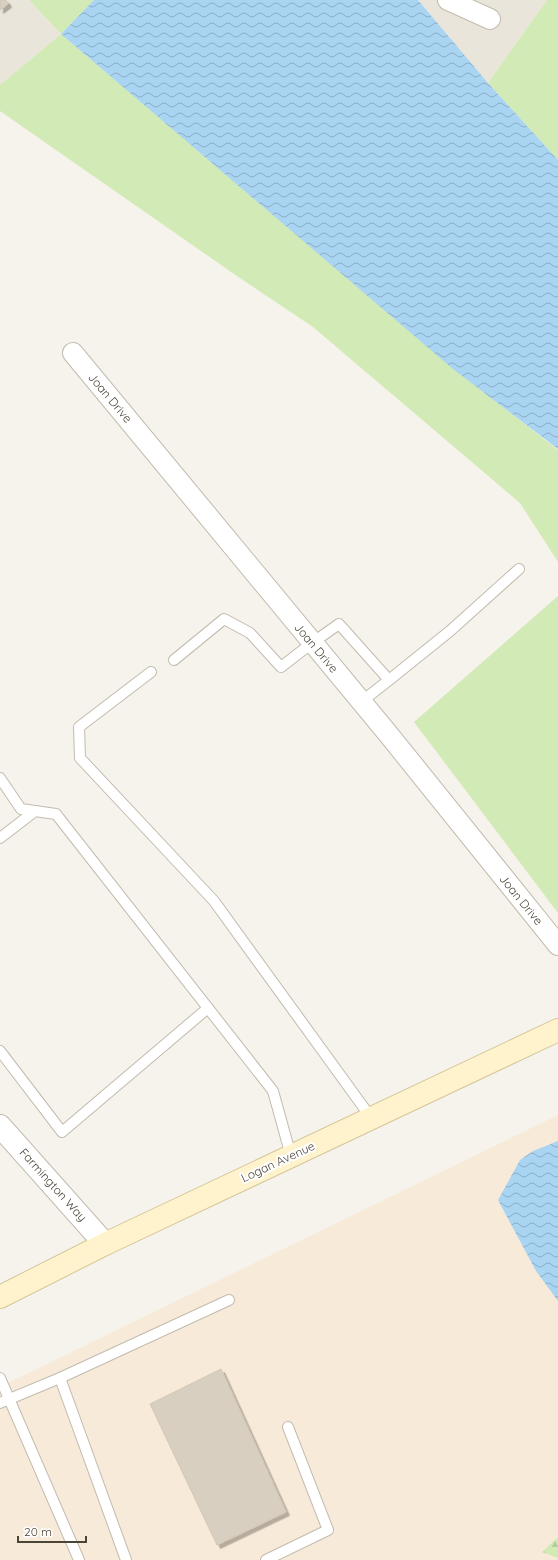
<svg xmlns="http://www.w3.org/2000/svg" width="558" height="1560" viewBox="0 0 558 1560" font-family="Quicksand,sans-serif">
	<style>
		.residential { fill: #eae5da }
		.commercial { fill: #f7ead8 }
		.grass { fill: #d2eab5 }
		.forest { fill: url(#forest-firs) }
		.water { fill: url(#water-waves) }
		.building { fill: #d8cfc1; stroke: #d3c7b4; filter: url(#shadow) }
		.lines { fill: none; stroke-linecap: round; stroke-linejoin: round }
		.service-casing { stroke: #c2bbae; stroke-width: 12 }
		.minor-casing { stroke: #c2bbae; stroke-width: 22 }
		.tertiary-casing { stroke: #c2bbae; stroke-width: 24 }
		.secondary-casing { stroke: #d6c79b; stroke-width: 24 }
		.service { stroke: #fff; stroke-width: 10 }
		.minor { stroke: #fff; stroke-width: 20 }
		.tertiary { stroke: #fff; stroke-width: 22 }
		.secondary { stroke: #fff3cd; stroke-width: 22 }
		.labels { text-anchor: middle; stroke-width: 4; stroke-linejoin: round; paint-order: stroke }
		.street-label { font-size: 12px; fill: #4b4439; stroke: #fff }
	</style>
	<defs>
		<pattern id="forest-firs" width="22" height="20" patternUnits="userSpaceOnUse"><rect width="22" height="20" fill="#d2eab5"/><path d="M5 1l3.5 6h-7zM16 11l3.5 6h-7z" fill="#b6ca9c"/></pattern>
		<pattern id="water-waves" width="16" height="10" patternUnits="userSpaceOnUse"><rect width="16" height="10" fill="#a9d4f2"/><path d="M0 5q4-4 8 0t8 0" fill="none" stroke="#8caec5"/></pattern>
		<filter id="shadow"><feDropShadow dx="3.5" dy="3.5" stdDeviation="0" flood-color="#0004"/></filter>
	</defs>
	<rect width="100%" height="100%" fill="#f6f3ec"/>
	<g class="residential">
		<path d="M0,0H29L61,34L0,85Z"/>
		<path d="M418,0H547L488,83Z"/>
	</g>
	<path class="commercial" d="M558,1115V1560H0V1387Z"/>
	<g class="grass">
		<path d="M29,0H94L61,34L449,365L558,450V562L520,503L313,327L234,274L0,111V85L61,34Z"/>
		<path d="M547,0H558V160L488,83Z"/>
		<path d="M558,596V913L414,722Z"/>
	</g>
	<path class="forest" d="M558,1537V1558L542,1552Z"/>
	<g class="water">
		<path d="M94,0H418L488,83L558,160V449L453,369L61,34Z"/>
		<path d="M558,1141V1301L536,1271L498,1200L520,1160L533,1151Z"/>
	</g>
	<g class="building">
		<path d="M0,0H6L8,4L0,10Z"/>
		<path d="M221,1369L286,1512L217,1545L150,1404Z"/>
	</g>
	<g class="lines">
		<g class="service-casing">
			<g id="service">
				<path d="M174,660L224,619L250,633L281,667L312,643L339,624L389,680L361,702"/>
				<path d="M151,672L79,727L80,758L214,901L372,1119"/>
				<path d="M389,680L450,631L519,569"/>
				<path d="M0,778L21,809L56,814L273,1091L291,1156"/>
				<path d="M0,838L35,811"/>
				<path d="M0,1051L62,1132L208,1008"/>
				<path d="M0,1378L79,1560"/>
				<path d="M60,1378L229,1300"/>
				<path d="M0,1403L60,1378L126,1560"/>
				<path d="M266,1560L328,1530L288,1427"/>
			</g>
		</g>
		<g class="minor-casing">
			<g id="minor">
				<path d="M448,0L490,19"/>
				<path d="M73,353L389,735L558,945"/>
			</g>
		</g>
		<g class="tertiary-casing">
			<path id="tertiary" d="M0,1126L105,1244"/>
		</g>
		<g class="secondary-casing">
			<path id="secondary" d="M0,1297L105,1244L558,1030"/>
		</g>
		<use href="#service" class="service"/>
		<use href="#minor" class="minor"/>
		<use href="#tertiary" class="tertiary"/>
		<use href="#secondary" class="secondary"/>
	</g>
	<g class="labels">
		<g class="street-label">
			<text transform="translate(110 398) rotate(50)" y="4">Joan Drive</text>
			<text transform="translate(316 648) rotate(50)" y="4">Joan Drive</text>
			<text transform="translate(521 900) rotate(51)" y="4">Joan Drive</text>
			<text transform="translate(278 1162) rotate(-25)" y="4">Logan Avenue</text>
			<text transform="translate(53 1185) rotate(48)" y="4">Farmington Way</text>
		</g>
	</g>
	<path d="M18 1536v6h68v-6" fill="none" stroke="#4b4439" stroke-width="2"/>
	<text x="24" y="1536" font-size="12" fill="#4b4439" stroke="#ffffff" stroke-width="3" paint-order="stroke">20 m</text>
</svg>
